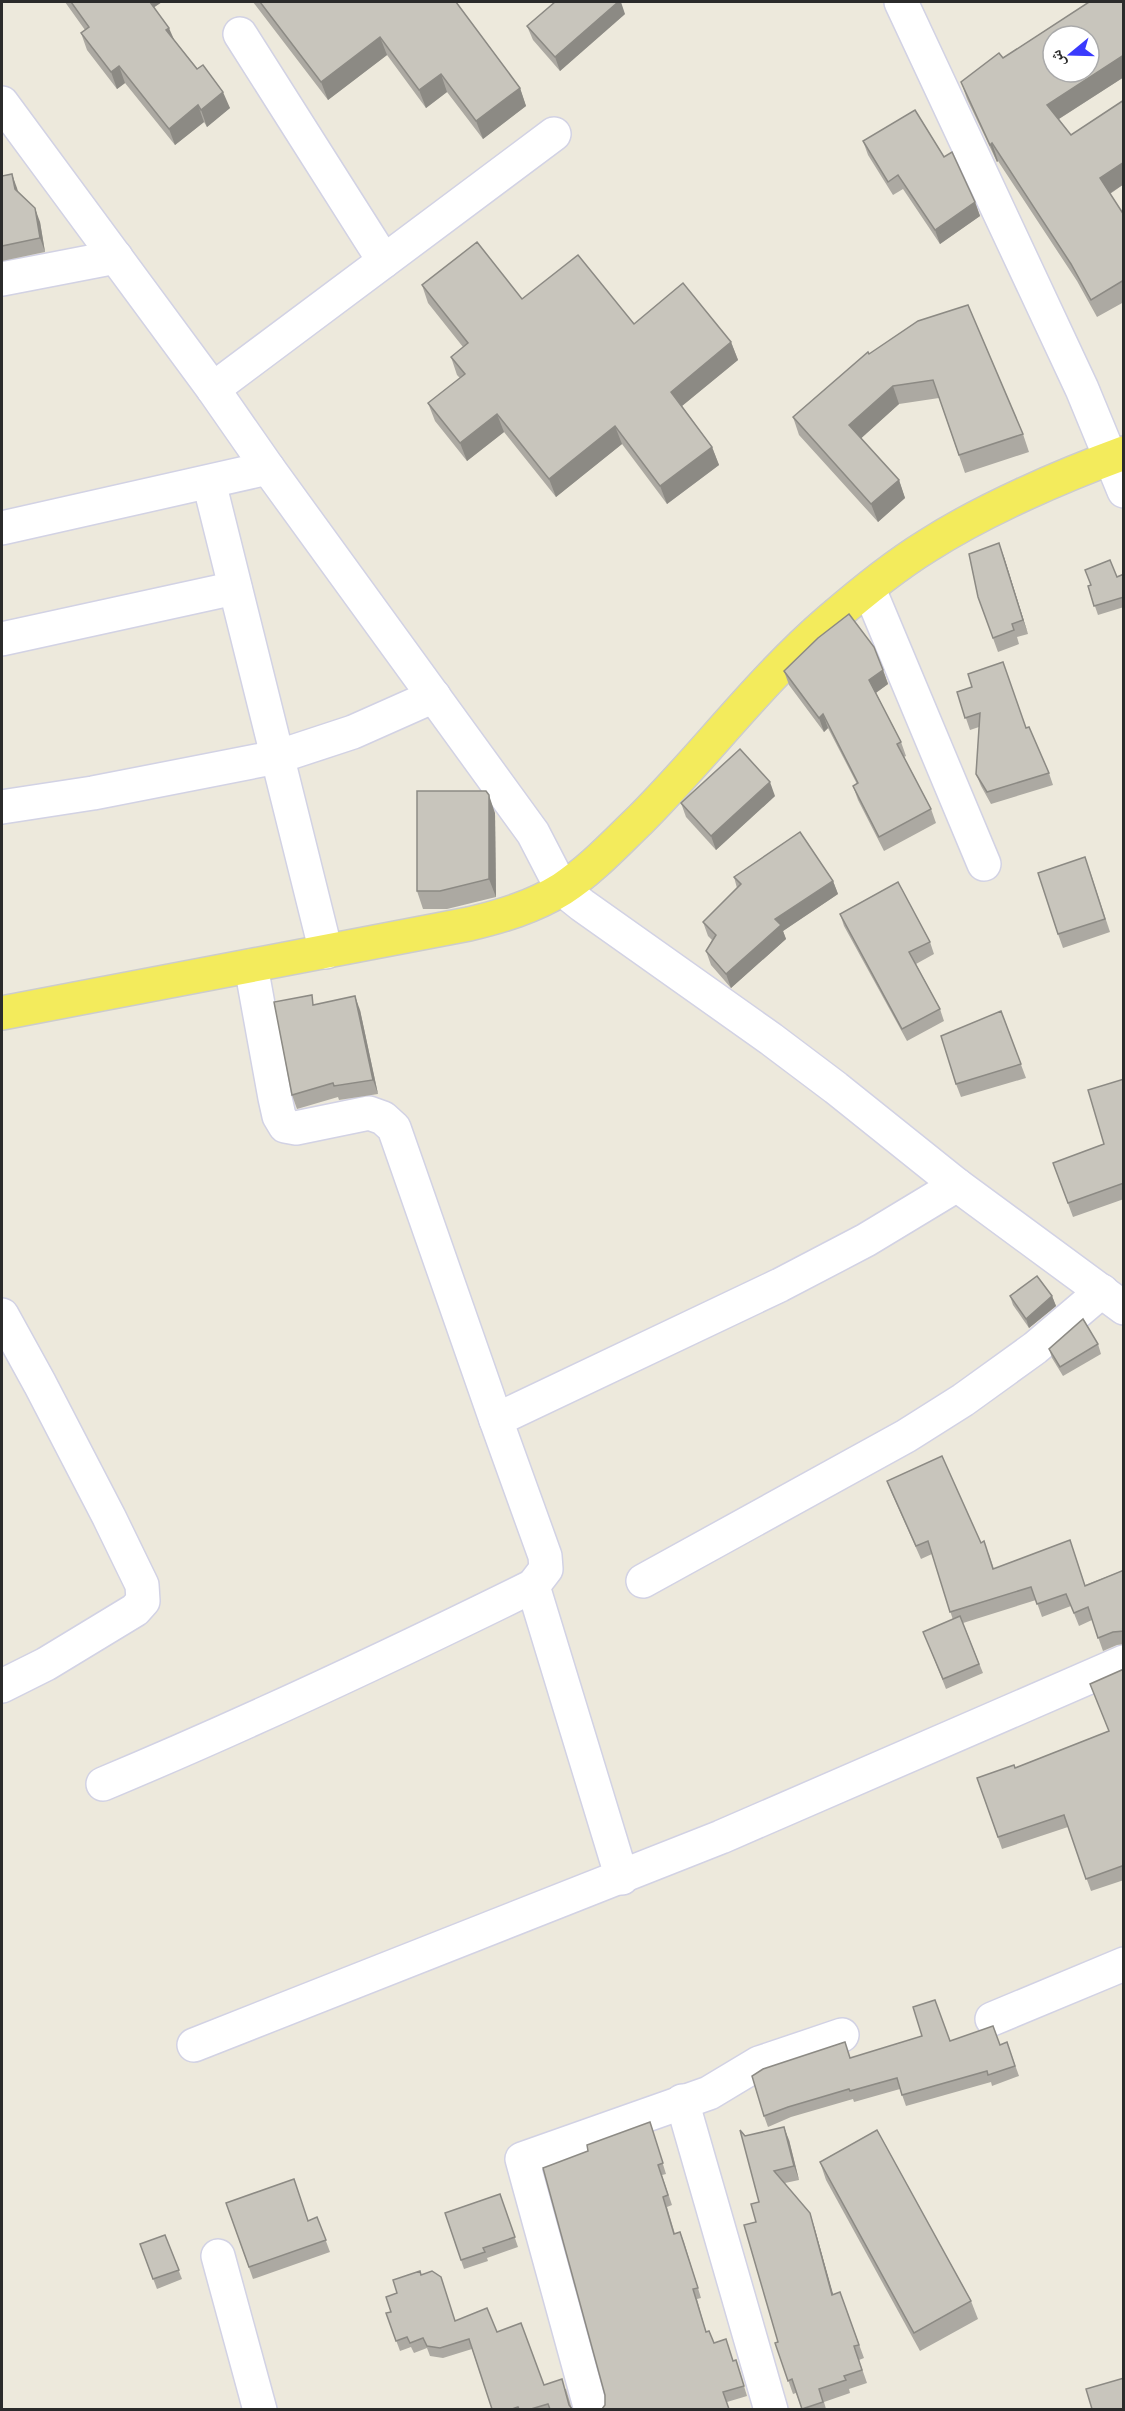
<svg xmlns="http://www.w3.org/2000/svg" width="1125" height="2411" viewBox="0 0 1125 2411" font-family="'Open Sans','Noto Naskh Arabic',sans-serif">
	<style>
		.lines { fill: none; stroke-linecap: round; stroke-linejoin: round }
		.minor-casing { stroke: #d2d2e4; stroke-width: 36 }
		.major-casing { stroke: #ccc; stroke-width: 36 }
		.minor { stroke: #fff; stroke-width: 33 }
		.major { stroke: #f3eb5c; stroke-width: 33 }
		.wall { fill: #aca9a2 }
		.shaded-wall { fill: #8c8a84 }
		.building { fill: #c8c5bc; stroke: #8c8a84; stroke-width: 1.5; fill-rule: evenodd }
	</style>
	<rect width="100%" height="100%" fill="#ede9dc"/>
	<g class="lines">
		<g class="minor-casing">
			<g id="minor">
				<path d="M901,2L1082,389L1124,491"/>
				<path d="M240,34L384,261"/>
				<path d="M2,103L213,389L268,468L533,833L562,889L582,905L771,1039L836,1088L957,1185L1124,1308"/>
				<path d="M2,279L116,257"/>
				<path d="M213,389L554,134"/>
				<path d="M209,482L326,952"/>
				<path d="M2,528L268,468"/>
				<path d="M869,589L984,864"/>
				<path d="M2,639L235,588"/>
				<path d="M2,807L93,793L277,757L353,732L434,696"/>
				<path d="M251,966L275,1098L279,1116L285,1126L296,1128L369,1113L383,1118L394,1128L496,1420"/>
				<path d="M2,1315L40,1384L109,1517L142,1585L143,1601L135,1610L46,1664L2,1686"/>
				<path d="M643,1581L906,1436L963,1400L1035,1348L1102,1291"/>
				<path d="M103,1784C249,1723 391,1656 533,1586"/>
				<path d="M622,1878L533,1586L546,1569L545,1556L496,1420L780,1285L866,1240L957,1185"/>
				<path d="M992,2019L1124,1964"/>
				<path d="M194,2045L721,1837L1124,1662"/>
				<path d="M682,2101L771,2410"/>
				<path d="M218,2256L260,2410"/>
				<path d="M591,2410L522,2159L709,2093L759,2063L842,2035"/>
			</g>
		</g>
		<g class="major-casing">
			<path id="major" d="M2,1013L469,924C502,916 533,907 562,889C591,870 615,844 640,820C705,755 760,680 830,620C860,594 893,567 927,546C983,510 1061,476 1124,453"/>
		</g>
		<use href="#minor" class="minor"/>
		<use href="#major" class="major"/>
	</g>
	<g class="wall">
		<path d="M65,2H162L154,7L174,40L230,108L207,127L204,122L175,145L125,83L117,89L87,50L81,33L85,30Z"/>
		<path d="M253,2H456L520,88L526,106L483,139L447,92L426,108L387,55L328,100Z"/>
		<path d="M1124,2V77L1059,119L1071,135L1124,100V184L1110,194L1124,215V302L1097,317L1077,281L998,161L997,162L967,99L961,82L1003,58Z"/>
		<path d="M625,14L560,71L533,40L527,26Z"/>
		<path d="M863,141L944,157L975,202L980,216L940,244L903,189L893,195L868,155Z"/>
		<path d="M2,176L17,188L18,192L40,222L45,252L2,261Z"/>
		<path d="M422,285L522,299L634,324L731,342L738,360L682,406L712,447L719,465L667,504L622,444L556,497L504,432L467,461L435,421L428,403L460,378L457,375L451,357L463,347L428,303Z"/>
		<path d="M968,305L1023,434L1029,452L965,473L939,398L899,404L861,438L899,480L905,498L878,522L799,435L793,417L869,354Z"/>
		<path d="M1004,557L1028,634L1017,637L1019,644L998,652L978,597Z"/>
		<path d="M1124,574V607L1098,615L1088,586Z"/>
		<path d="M883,670L888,684L876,693L901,742L906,756L904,757L931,809L936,823L884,851L858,800L853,786L857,784L828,728L824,732L789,685L784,671Z"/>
		<path d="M957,692L1026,728L1049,773L1053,785L991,804L981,786L976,774L979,727L970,730Z"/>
		<path d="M775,796L716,850L686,817L681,803Z"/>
		<path d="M495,813L496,897L447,909H423L417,891Z"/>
		<path d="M1090,871L1110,932L1063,948L1058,934Z"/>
		<path d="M734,877L833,881L838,894L783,931L786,939L731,988L711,965L706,951L712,940L708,936L703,922L737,888Z"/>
		<path d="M840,914L930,942L934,954L916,964L940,1009L944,1021L907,1041L844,926Z"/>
		<path d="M315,1005L360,1010L378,1094L339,1100L338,1097L297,1109L292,1095Z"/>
		<path d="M1001,1011L1026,1078L961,1097L956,1084Z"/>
		<path d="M1124,1079V1199L1073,1217L1053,1163L1104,1144Z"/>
		<path d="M1010,1296H1052L1056,1306L1029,1328L1013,1305Z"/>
		<path d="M1098,1344L1101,1354L1063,1376L1052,1358L1049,1349Z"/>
		<path d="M887,1481L981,1543L989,1554L994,1569L1070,1540L1085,1585L1124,1570V1644L1117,1645L1103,1651L1092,1620L1079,1626L1071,1606L1042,1617L1036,1600L963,1623L983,1673L946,1689L927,1641L953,1620L932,1554L921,1559L892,1494Z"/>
		<path d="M1124,1669V1880L1091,1891L1068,1827L1002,1849L977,1778L1015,1768L1109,1731L1090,1684Z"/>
		<path d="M950,2041L1000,2045L1007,2042L1019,2076L992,2086L991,2082L906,2106L900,2089L854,2102L853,2099L791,2117L768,2127L764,2116L850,2058Z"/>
		<path d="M650,2122L666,2174L662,2175L672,2205L667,2207L675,2234L680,2232L684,2242L701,2298L697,2299L706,2332L714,2343L733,2361L736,2360L747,2396L727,2402L605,2405V2395L588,2151Z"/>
		<path d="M745,2136L789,2140L799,2180L785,2183L814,2226L833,2295L840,2292L864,2358L859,2360L867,2383L849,2389L850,2393L824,2402L826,2409H802L796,2393L793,2394L775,2343L778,2342L756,2222L759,2202Z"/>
		<path d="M820,2162L971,2301L978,2319L920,2351L826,2180Z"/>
		<path d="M500,2194L518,2247L487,2258L488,2261L464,2269L445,2213Z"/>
		<path d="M226,2203L309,2221L317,2217L330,2252L253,2279Z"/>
		<path d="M165,2235L182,2279L157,2289L140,2244Z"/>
		<path d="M421,2275L455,2321L497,2332L544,2385L566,2389L572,2409H492L472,2349L443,2358L430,2356L427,2348L414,2353L411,2347L400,2351L386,2313L391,2312L397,2293Z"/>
	</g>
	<g class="shaded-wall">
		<path d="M147,2H162L150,10Z"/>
		<path d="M618,2H621L625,14L560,71L555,57Z"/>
		<path d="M169,28L176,44L166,30Z"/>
		<path d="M380,37L387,55L328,100L321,82Z"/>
		<path d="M1124,55V77L1054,122L1047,105Z"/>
		<path d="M119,66L125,83L117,89L111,72Z"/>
		<path d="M441,74L447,92L426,108L419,90Z"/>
		<path d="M520,88L526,106L483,139L476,121Z"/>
		<path d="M223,92L230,108L207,127L201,110Z"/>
		<path d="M198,105L204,122L175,145L169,129Z"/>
		<path d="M992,143L998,161L997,162L990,145Z"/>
		<path d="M1124,162V184L1106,196L1100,178Z"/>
		<path d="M12,174L17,188L20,203L15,189Z"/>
		<path d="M975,202L980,216L940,244L935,230Z"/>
		<path d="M35,208L40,222L45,252L40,238Z"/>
		<path d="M731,342L738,360L677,410L671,392Z"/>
		<path d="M893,386L899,404L856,443L849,425Z"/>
		<path d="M497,414L504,432L467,461L460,443Z"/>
		<path d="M615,426L622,444L556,497L549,479Z"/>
		<path d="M712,447L719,465L667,504L660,486Z"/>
		<path d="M899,480L905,498L878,522L871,504Z"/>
		<path d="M999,543L1004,557L1028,634L1023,620Z"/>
		<path d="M883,670L888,684L874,694L869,680Z"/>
		<path d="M823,714L828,728L824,732L819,718Z"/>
		<path d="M770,782L775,796L716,850L711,836Z"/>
		<path d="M489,795L495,813L496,897L489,879Z"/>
		<path d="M833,881L838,894L783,931L786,939L731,988L726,974L775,919Z"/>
		<path d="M355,996L360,1010L378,1094L373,1080Z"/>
		<path d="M1052,1296L1056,1306L1029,1328L1026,1319Z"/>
		<path d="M784,2127L789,2140L799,2180L794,2166Z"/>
		<path d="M810,2213L814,2226L837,2308L832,2295Z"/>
	</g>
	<g class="building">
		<path d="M71,2H150L169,28L166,30L197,69L203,65L223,92L201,110L198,105L169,129L119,66L111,72L81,33L89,27Z"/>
		<path d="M260,2H456L520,88L476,121L441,74L419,90L380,37L321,82Z"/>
		<path d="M555,2H618L555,57L527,26Z"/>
		<path d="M1089,2H1124V55L1047,105L1071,135L1124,100V162L1100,178L1124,215V280L1091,300L1071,264L992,143L990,145L961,82L999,53L1003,58ZM1053,36H1089V72H1053Z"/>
		<path d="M915,110L944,157L952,152L975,202L935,230L898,175L888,182L863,141Z"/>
		<path d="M12,174L15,189L35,208L40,238L2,246V176Z"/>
		<path d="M477,242L522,299L578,255L634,324L683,283L731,342L671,392L712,447L660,486L615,426L549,479L497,414L460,443L428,403L465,374L451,357L468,343L422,285Z"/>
		<path d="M968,305L1023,434L959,455L933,380L893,386L849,425L899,480L871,504L793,417L868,352L869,354L918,321Z"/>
		<path d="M999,543L1023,620L1012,624L1014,630L993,638L978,597L969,554Z"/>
		<path d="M1110,560L1117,577L1124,574V597L1094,606L1088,586L1091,585L1085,570Z"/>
		<path d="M849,614L874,647L883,670L869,680L901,742L897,744L931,809L879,837L853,786L858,783L823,714L819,718L784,671L818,638Z"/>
		<path d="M1003,662L1026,728L1029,727L1049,773L987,792L976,774L980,713L965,718L957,692L972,687L968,674Z"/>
		<path d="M740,749L770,782L711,836L681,803Z"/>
		<path d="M417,791H486L489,795V879L440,891H417Z"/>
		<path d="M800,832L833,881L775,919L781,925L726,974L706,951L716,935L703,922L741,884L734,877Z"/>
		<path d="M1085,857L1105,919L1058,934L1038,873Z"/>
		<path d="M898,882L930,942L909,952L940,1009L902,1029L840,914Z"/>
		<path d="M312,995L313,1005L355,996L373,1080L334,1086L333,1083L292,1095L274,1002Z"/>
		<path d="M1001,1011L1021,1064L956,1084L941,1036Z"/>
		<path d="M1124,1079V1183L1068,1203L1053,1163L1104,1144L1088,1090Z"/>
		<path d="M1037,1276L1052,1296L1026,1319L1010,1296Z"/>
		<path d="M1083,1319L1098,1344L1060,1367L1049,1349Z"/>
		<path d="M942,1456L981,1543L984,1541L993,1569L1070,1540L1085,1586L1124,1570V1629H1123L1124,1631L1113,1632L1098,1638L1088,1607L1074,1613L1066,1594L1037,1604L1031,1587L950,1612L928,1541L916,1546L887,1481Z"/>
		<path d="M960,1616L979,1664L943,1679L923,1632Z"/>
		<path d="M1124,1669V1870L1122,1866L1086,1879L1064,1815L998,1837L977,1778L1014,1765L1015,1768L1109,1731L1090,1684Z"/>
		<path d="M935,2000L950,2041L993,2026L1000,2045L1007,2042L1015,2066L988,2075L987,2071L902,2095L897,2078L850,2091L849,2089L788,2107L764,2116L752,2076L763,2069L845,2042L850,2058L922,2036L913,2007Z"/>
		<path d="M650,2122L663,2163L658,2165L668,2195L663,2197L674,2234L680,2232L698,2288L693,2289L706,2332L709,2331L714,2343L726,2339L733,2361L736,2360L744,2386L723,2392L729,2409H602L605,2405V2395L543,2168L588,2151L587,2145Z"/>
		<path d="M784,2127L794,2166L774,2171L810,2213L832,2295L840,2292L859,2345L854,2346L862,2370L844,2376L846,2380L819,2389L823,2402L802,2409L792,2379L788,2381L775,2343L778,2342L744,2225L756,2222L751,2204L759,2202L740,2130L745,2136Z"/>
		<path d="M877,2130L971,2301L914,2333L820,2162Z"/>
		<path d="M294,2179L308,2221L317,2217L326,2240L249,2267L226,2203Z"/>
		<path d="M500,2194L515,2237L483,2248L485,2252L461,2260L445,2213Z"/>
		<path d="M165,2235L179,2270L153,2279L140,2244Z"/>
		<path d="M420,2271L421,2275L432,2271L441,2277L455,2321L487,2308L497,2332L521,2323L544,2385L562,2379L569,2405L572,2409H550L548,2404L531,2409H519L518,2407L512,2409H492L469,2339L440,2348L427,2346L423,2338L410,2343L407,2337L396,2341L386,2313L391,2312L386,2297L397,2293L393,2280Z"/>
		<path d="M1124,2378V2409H1092L1086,2389Z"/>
	</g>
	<rect width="1125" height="2411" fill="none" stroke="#2b2b2b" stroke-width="6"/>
	<g transform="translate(1071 54) rotate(251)"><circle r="28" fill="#ffffff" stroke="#aaaaaa" stroke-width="1.5"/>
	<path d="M0-4.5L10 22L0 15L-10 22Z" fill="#3a3afd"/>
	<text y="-9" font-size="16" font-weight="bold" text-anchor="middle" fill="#2b2b2b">ش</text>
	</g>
</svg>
